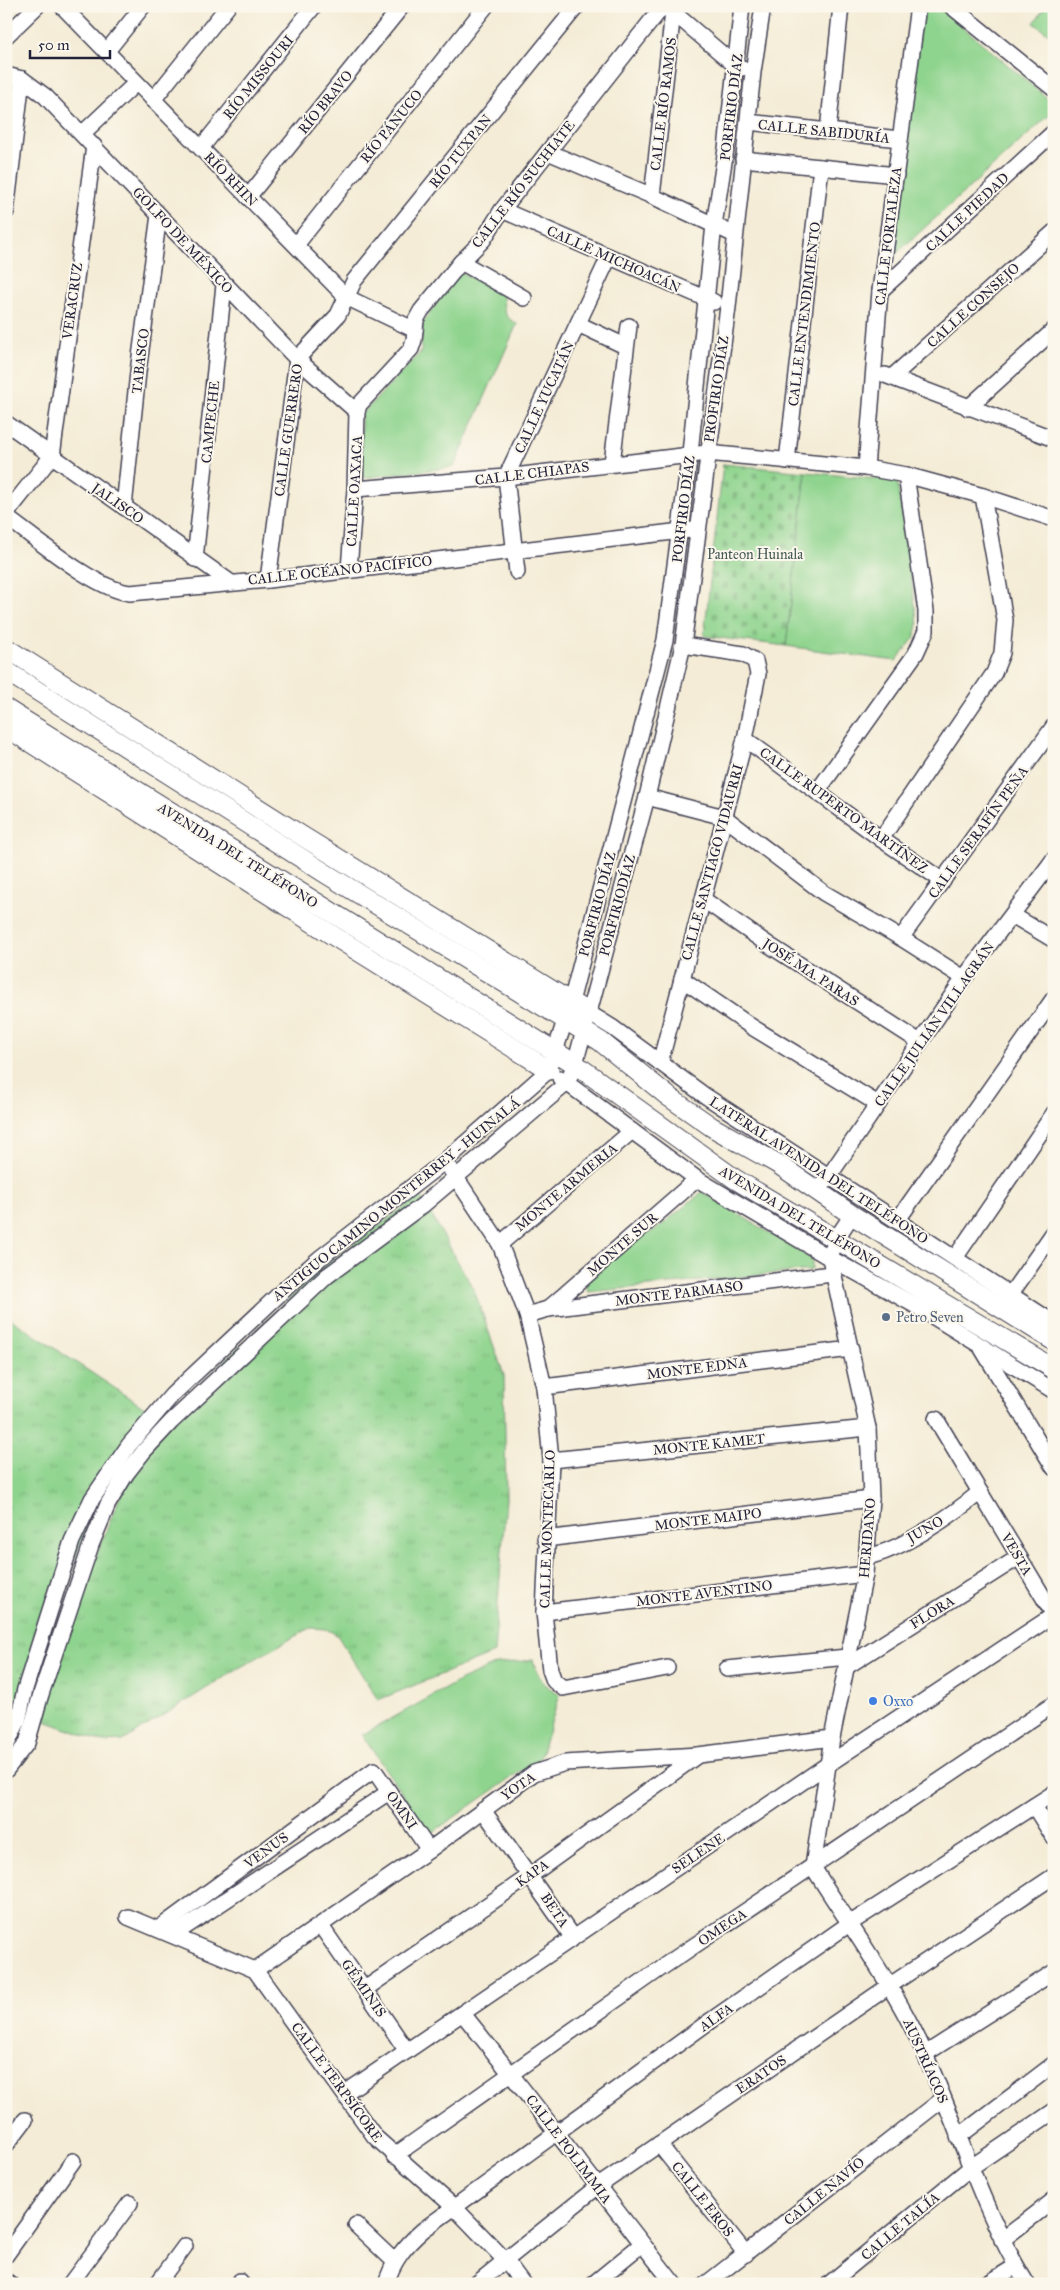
<svg xmlns="http://www.w3.org/2000/svg" width="1060" height="2290" viewBox="0 0 1060 2290" font-family="'IM FELL Great Primer',serif">
	<style>
		.grass { fill: url(#grass-tufts); stroke: #587b64 }
		.cemetery { fill: url(#cemetery-stones); stroke: #587b64 }
		.park { fill: #8fd48e; stroke: #587b64 }
		.lines { fill: none; stroke-linecap: round; stroke-linejoin: round }
		.minor-casing { stroke: #424052; stroke-width: 18 }
		.major-casing { stroke: #424052; stroke-width: 21 }
		.minor { stroke: #fff; stroke-width: 15 }
		.major { stroke: #fff; stroke-width: 19 }
		.service-dot { fill: #5c6f8a; stroke: #fbf7ec; stroke-width: 2 }
		.shop-dot { fill: #3f7fe0; stroke: #fbf7ec; stroke-width: 2 }
		.labels { text-anchor: middle; stroke-width: 4; stroke-linejoin: round; paint-order: stroke }
		.street-label { font-size: 14px; fill: #22223b; stroke: #fbf7ec }
		.park-label { font-size: 14px; fill: #435754; stroke: #fbf7ec }
		.service-label { font-size: 14px; fill: #4e5e75; stroke: #fbf7ec; text-anchor: start }
		.shop-label { font-size: 14px; fill: #366cbe; stroke: #fbf7ec; text-anchor: start }
	</style>
	<defs>
		<pattern id="grass-tufts" width="24" height="20" patternUnits="userSpaceOnUse" patternTransform="scale(1.25)"><rect width="24" height="20" fill="#8fd48e"/><path d="M3 7l-1-3M5 7V3M7 7l1-3M15 17l-1-3M17 17v-4M19 17l1-3" fill="none" stroke="#7bb67b"/></pattern>
		<pattern id="cemetery-stones" width="16" height="16" patternUnits="userSpaceOnUse" patternTransform="scale(1.25)"><rect width="16" height="16" fill="#8fd48e"/><path d="M2 7V4a2 2 0 0 1 4 0v3zM10 15v-3a2 2 0 0 1 4 0v3z" fill="#7bb67b"/></pattern>
	</defs>
	<rect width="100%" height="100%" fill="#fbf7ec"/>
	<filter id="ink" filterUnits="userSpaceOnUse"><feTurbulence type="fractalNoise" baseFrequency=".02" numOctaves="2"/><feDisplacementMap in="SourceGraphic" scale="10" xChannelSelector="R" yChannelSelector="G"/><feConvolveMatrix kernelMatrix="1 2 1 2 8 2 1 2 1" color-interpolation-filters="sRGB"/></filter>
	<filter id="wash" filterUnits="userSpaceOnUse"><feTurbulence type="fractalNoise" baseFrequency=".0096" numOctaves="4" result="noise"/><feDisplacementMap in="SourceGraphic" scale="20" xChannelSelector="R" yChannelSelector="G"/><feGaussianBlur stdDeviation="1.12" result="paint"/><feColorMatrix in="noise" values="0 0 0 0 0 0 0 0 0 0 0 0 0 0 0 0 0 1.4 0 .05"/><feComposite in="paint" operator="in"/></filter>
	<g filter="url(#wash)">
		<rect width="100%" height="100%" fill="#f4ecd6"/>
		<g class="grass">
			<path d="M420,1195L474,1290L504,1375L506,1499L494,1653L378,1700L337,1635L326,1629L310,1628L237,1669L123,1741L103,1742L42,1720L78,1601L127,1479L167,1416L321,1268Z"/>
			<path d="M6,1316L146,1409L101,1484L30,1695L6,1752Z"/>
		</g>
		<path class="cemetery" d="M723,464L806,472L786,646L704,636Z"/>
		<g class="park">
			<path d="M920,6H938L1054,104V111L889,260Z"/>
			<path d="M1046,6H1054V38L1034,23Z"/>
			<path d="M460,272L503,295C504,310 503,316 517,324L454,467L363,478L361,415L421,352L423,322Z"/>
			<path d="M806,472L897,481L918,625L915,637L896,661L786,646Z"/>
			<path d="M702,1192L812,1259V1270L588,1292L585,1279L627,1244L658,1228Z"/>
			<path d="M533,1660C538,1677 543,1686 560,1694L540,1758L430,1834L362,1735L461,1680L497,1664Z"/>
		</g>
	</g>
	<g filter="url(#ink)">
		<g class="lines">
			<g class="minor-casing">
				<g id="minor">
					<path d="M62,6L346,297L415,330"/>
					<path d="M951,6L1054,89"/>
					<path d="M667,7L736,66L742,68"/>
					<path d="M6,36L37,6"/>
					<path d="M107,51L143,6"/>
					<path d="M6,75L22,79L45,96L297,359L357,412"/>
					<path d="M153,100L228,6"/>
					<path d="M748,122L899,139"/>
					<path d="M828,131L841,6"/>
					<path d="M82,134L136,83"/>
					<path d="M201,148L314,6"/>
					<path d="M548,152L652,196L735,235"/>
					<path d="M743,159L896,175"/>
					<path d="M652,196L673,12"/>
					<path d="M248,197L402,6"/>
					<path d="M502,210L714,302"/>
					<path d="M6,212L22,79"/>
					<path d="M296,245L486,6"/>
					<path d="M461,262L524,298"/>
					<path d="M880,291L1054,132"/>
					<path d="M578,324L625,346"/>
					<path d="M885,375L1054,439"/>
					<path d="M892,377L1054,232"/>
					<path d="M968,408L1054,330"/>
					<path d="M6,423L230,582"/>
					<path d="M787,461L821,167"/>
					<path d="M612,463L629,326"/>
					<path d="M866,468L880,291L918,6"/>
					<path d="M355,489L506,477L707,453L866,468L906,475L983,496L1054,519"/>
					<path d="M124,507L138,372L159,215"/>
					<path d="M6,514L52,456L94,146"/>
					<path d="M6,517C37,539 94,589 130,593L268,580L690,530"/>
					<path d="M195,559L224,285"/>
					<path d="M349,570L355,489L357,412L359,405L411,349L414,340L416,320L421,311L461,262L483,240L502,210L663,6"/>
					<path d="M517,572L506,477L609,257"/>
					<path d="M268,580L297,359L338,315L354,281L577,6"/>
					<path d="M745,739L881,839L943,881"/>
					<path d="M817,792L916,653L926,631V611L906,475"/>
					<path d="M647,797L724,817L824,893L901,938L964,978"/>
					<path d="M881,839L994,673L1002,653L1005,620L983,496"/>
					<path d="M704,900L769,945L920,1042"/>
					<path d="M1012,915L1054,940"/>
					<path d="M901,938L1054,726"/>
					<path d="M682,979L752,1027L878,1104"/>
					<path d="M587,1012L613,1028L704,1095L1054,1323"/>
					<path d="M660,1063L745,739L758,674L755,661L743,654L683,645"/>
					<path d="M560,1078L697,1179L830,1258L918,1307L1054,1391"/>
					<path d="M451,1170L500,1244L527,1315L544,1387L551,1460L544,1612L550,1670L554,1681L563,1688L667,1668"/>
					<path d="M825,1182L964,978L1054,859"/>
					<path d="M852,1215L836,1239L830,1258L868,1428L871,1499L865,1574L832,1738L813,1867C851,1928 895,1987 924,2052C959,2129 982,2211 1027,2284"/>
					<path d="M897,1221L1054,998"/>
					<path d="M500,1244L632,1131"/>
					<path d="M955,1258L1054,1113"/>
					<path d="M1010,1295L1054,1232"/>
					<path d="M548,1309L697,1179"/>
					<path d="M527,1315L548,1309L832,1274"/>
					<path d="M981,1347L1054,1468"/>
					<path d="M544,1387L851,1349"/>
					<path d="M551,1460L868,1428"/>
					<path d="M545,1539L871,1499"/>
					<path d="M866,1557C900,1551 953,1515 980,1492"/>
					<path d="M544,1612L865,1574"/>
					<path d="M846,1667L1019,1557"/>
					<path d="M727,1669L847,1657"/>
					<path d="M6,1746L18,1721L25,1689L72,1541L92,1499L129,1445L172,1395L288,1286L320,1258L445,1161L549,1070L571,1002L665,640L690,453L714,225L726,149L742,6"/>
					<path d="M6,1770L27,1743L41,1694L91,1545L108,1504L126,1474L144,1451L171,1422L327,1276L423,1205L567,1083L575,1064L647,797L683,645L728,307L753,72L763,6"/>
					<path d="M1034,1806L1054,1838"/>
					<path d="M483,1810L573,1938"/>
					<path d="M128,1917L255,1970L375,2137L454,2207L506,2261L523,2284"/>
					<path d="M321,1926L407,2051"/>
					<path d="M158,1929L374,1770L429,1850"/>
					<path d="M173,1935L389,1792"/>
					<path d="M255,1970L429,1850L534,1773L565,1763L698,1755L832,1738"/>
					<path d="M365,1989L531,1875L698,1755"/>
					<path d="M463,2014C535,2103 603,2194 674,2284"/>
					<path d="M925,2054L1054,1972"/>
					<path d="M345,2093L830,1763L1054,1615L936,1419"/>
					<path d="M958,2137L1054,2064"/>
					<path d="M659,2144L746,2254"/>
					<path d="M6,2145L25,2120"/>
					<path d="M394,2156L664,1966L1054,1704"/>
					<path d="M356,2225L394,2261"/>
					<path d="M1002,2240L1054,2200"/>
					<path d="M6,2255L73,2161"/>
					<path d="M6,2281L10,2284"/>
					<path d="M70,2284L130,2203"/>
					<path d="M157,2284L185,2246"/>
					<path d="M239,2284L240,2281"/>
					<path d="M386,2284C393,2260 405,2246 423,2230L710,2021L849,1924L1054,1793"/>
					<path d="M476,2284L597,2187L889,1986L1054,1876"/>
					<path d="M593,2284L642,2244"/>
					<path d="M706,2284L943,2099"/>
					<path d="M829,2284L970,2168L1054,2111"/>
					<path d="M987,2284L1016,2266"/>
				</g>
			</g>
			<g class="major-casing">
				<g id="major">
					<path d="M6,648L302,836L587,1012"/>
					<path d="M6,671L328,875L600,1041L669,1097L712,1127L778,1164L852,1215L1054,1341"/>
					<path d="M6,709L575,1064L735,1179L1054,1369"/>
					<path d="M6,727L337,938L549,1070"/>
				</g>
			</g>
			<use href="#minor" class="minor"/>
			<use href="#major" class="major"/>
		</g>
	</g>
	<circle class="service-dot" cx="886" cy="1317" r="5"/>
	<circle class="shop-dot" cx="873" cy="1701" r="5"/>
	<g class="labels">
		<g class="street-label">
			<text transform="translate(258 77) rotate(-51)" y="5">RÍO MISSOURI</text>
			<text transform="translate(325 102) rotate(-51)" y="5">RÍO BRAVO</text>
			<text transform="translate(663 104) rotate(-83)" y="5">CALLE RÍO RAMOS</text>
			<text transform="translate(731 107) rotate(-83)" y="5">PORFIRIO DÍAZ</text>
			<text transform="translate(391 126) rotate(-51)" y="5">RÍO PÁNUCO</text>
			<text transform="translate(824 131) rotate(6)" y="5">CALLE SABIDURÍA</text>
			<text transform="translate(460 151) rotate(-51)" y="5">RÍO TUXPAN</text>
			<text transform="translate(231 179) rotate(46)" y="5">RÍO RHIN</text>
			<text transform="translate(523 184) rotate(-52)" y="5">CALLE RÍO SUCHIATE</text>
			<text transform="translate(967 212) rotate(-43)" y="5">CALLE PIEDAD</text>
			<text transform="translate(888 236) rotate(-83)" y="5">CALLE FORTALEZA</text>
			<text transform="translate(183 240) rotate(47)" y="5">GOLFO DE MÉXICO</text>
			<text transform="translate(614 259) rotate(24)" y="5">CALLE MICHOACÁN</text>
			<text transform="translate(72 301) rotate(-82)" y="5">VERACRUZ</text>
			<text transform="translate(973 305) rotate(-42)" y="5">CALLE CONSEJO</text>
			<text transform="translate(804 314) rotate(-83)" y="5">CALLE ENTENDIMIENTO</text>
			<text transform="translate(140 361) rotate(-83)" y="5">TABASCO</text>
			<text transform="translate(716 389) rotate(-82)" y="5">PROFIRIO DÍAZ</text>
			<text transform="translate(544 397) rotate(-65)" y="5">CALLE YUCATÁN</text>
			<text transform="translate(210 422) rotate(-84)" y="5">CAMPECHE</text>
			<text transform="translate(288 430) rotate(-82)" y="5">CALLE GUERRERO</text>
			<text transform="translate(532 473) rotate(-7)" y="5">CALLE CHIAPAS</text>
			<text transform="translate(354 491) rotate(-87)" y="5">CALLE OAXACA</text>
			<text transform="translate(118 503) rotate(35)" y="5">JALISCO</text>
			<text transform="translate(683 509) rotate(-83)" y="5">PORFIRIO DÍAZ</text>
			<text transform="translate(340 570) rotate(-6)" y="5">CALLE OCÉANO PACÍFICO</text>
			<text transform="translate(844 810) rotate(36)" y="5">CALLE RUPERTO MARTÍNEZ</text>
			<text transform="translate(978 832) rotate(-54)" y="5">CALLE SERAFÍN PEÑA</text>
			<text transform="translate(238 855) rotate(32)" y="5">AVENIDA DEL TELÉFONO</text>
			<text transform="translate(712 862) rotate(-75)" y="5">CALLE SANTIAGO VIDAURRI</text>
			<text transform="translate(597 904) rotate(-75)" y="5">PORFIRIO DÍAZ</text>
			<text transform="translate(617 905) rotate(-75)" y="5">PORFIRIODÍAZ</text>
			<text transform="translate(811 972) rotate(33)" y="5">JOSÉ MA. PARAS</text>
			<text transform="translate(934 1024) rotate(-55)" y="5">CALLE JULIÁN VILLAGRÁN</text>
			<text transform="translate(819 1170) rotate(33)" y="5">LATERAL AVENIDA DEL TELÉFONO</text>
			<text transform="translate(566 1187) rotate(-40)" y="5">MONTE ARMERIA</text>
			<text transform="translate(396 1199) rotate(-39)" y="5">ANTIGUO CAMINO MONTERREY - HUINALÁ</text>
			<text transform="translate(800 1217) rotate(31)" y="5">AVENIDA DEL TELÉFONO</text>
			<text transform="translate(622 1244) rotate(-41)" y="5">MONTE SUR</text>
			<text transform="translate(679 1293) rotate(-7)" y="5">MONTE PARMASO</text>
			<text transform="translate(697 1368) rotate(-7)" y="5">MONTE EDNA</text>
			<text transform="translate(709 1444) rotate(-6)" y="5">MONTE KAMET</text>
			<text transform="translate(708 1519) rotate(-7)" y="5">MONTE MAIPO</text>
			<text transform="translate(547 1529) rotate(-88)" y="5">CALLE MONTECARLO</text>
			<text transform="translate(925 1529) rotate(-30)" y="5">JUNO</text>
			<text transform="translate(867 1538) rotate(-85)" y="5">HERIDANO</text>
			<text transform="translate(1017 1554) rotate(59)" y="5">VESTA</text>
			<text transform="translate(704 1593) rotate(-7)" y="5">MONTE AVENTINO</text>
			<text transform="translate(932 1612) rotate(-32)" y="5">FLORA</text>
			<text transform="translate(518 1786) rotate(-35)" y="5">YOTA</text>
			<text transform="translate(402 1810) rotate(55)" y="5">OMNI</text>
			<text transform="translate(266 1850) rotate(-36)" y="5">VENUS</text>
			<text transform="translate(698 1853) rotate(-34)" y="5">SELENE</text>
			<text transform="translate(532 1873) rotate(-35)" y="5">KAPA</text>
			<text transform="translate(555 1910) rotate(56)" y="5">BETA</text>
			<text transform="translate(722 1927) rotate(-34)" y="5">OMEGA</text>
			<text transform="translate(364 1988) rotate(55)" y="5">GÉMINIS</text>
			<text transform="translate(716 2017) rotate(-35)" y="5">ALFA</text>
			<text transform="translate(926 2061) rotate(66)" y="5">AUSTRÍACOS</text>
			<text transform="translate(761 2074) rotate(-34)" y="5">ERATOS</text>
			<text transform="translate(337 2082) rotate(54)" y="5">CALLE TERPSÍCORE</text>
			<text transform="translate(569 2149) rotate(53)" y="5">CALLE POLIMMIA</text>
			<text transform="translate(824 2191) rotate(-39)" y="5">CALLE NAVÍO</text>
			<text transform="translate(703 2199) rotate(52)" y="5">CALLE EROS</text>
			<text transform="translate(900 2226) rotate(-40)" y="5">CALLE TALÍA</text>
		</g>
		<g class="park-label">
			<text x="755" y="559">Panteon Huinala</text>
		</g>
		<g class="service-label">
			<text x="896" y="1322">Petro Seven</text>
		</g>
		<g class="shop-label">
			<text x="883" y="1706">Oxxo</text>
		</g>
	</g>
	<rect width="1060" height="2290" fill="none" stroke="#fbf7ec" stroke-width="25"/>
	<path d="M30 50v8h80v-8" fill="none" stroke="#22223b" stroke-width="2.5"/>
	<text x="38" y="50" font-size="15" fill="#22223b" stroke="#fbf7ec" stroke-width="4" paint-order="stroke">50 m</text>
</svg>
